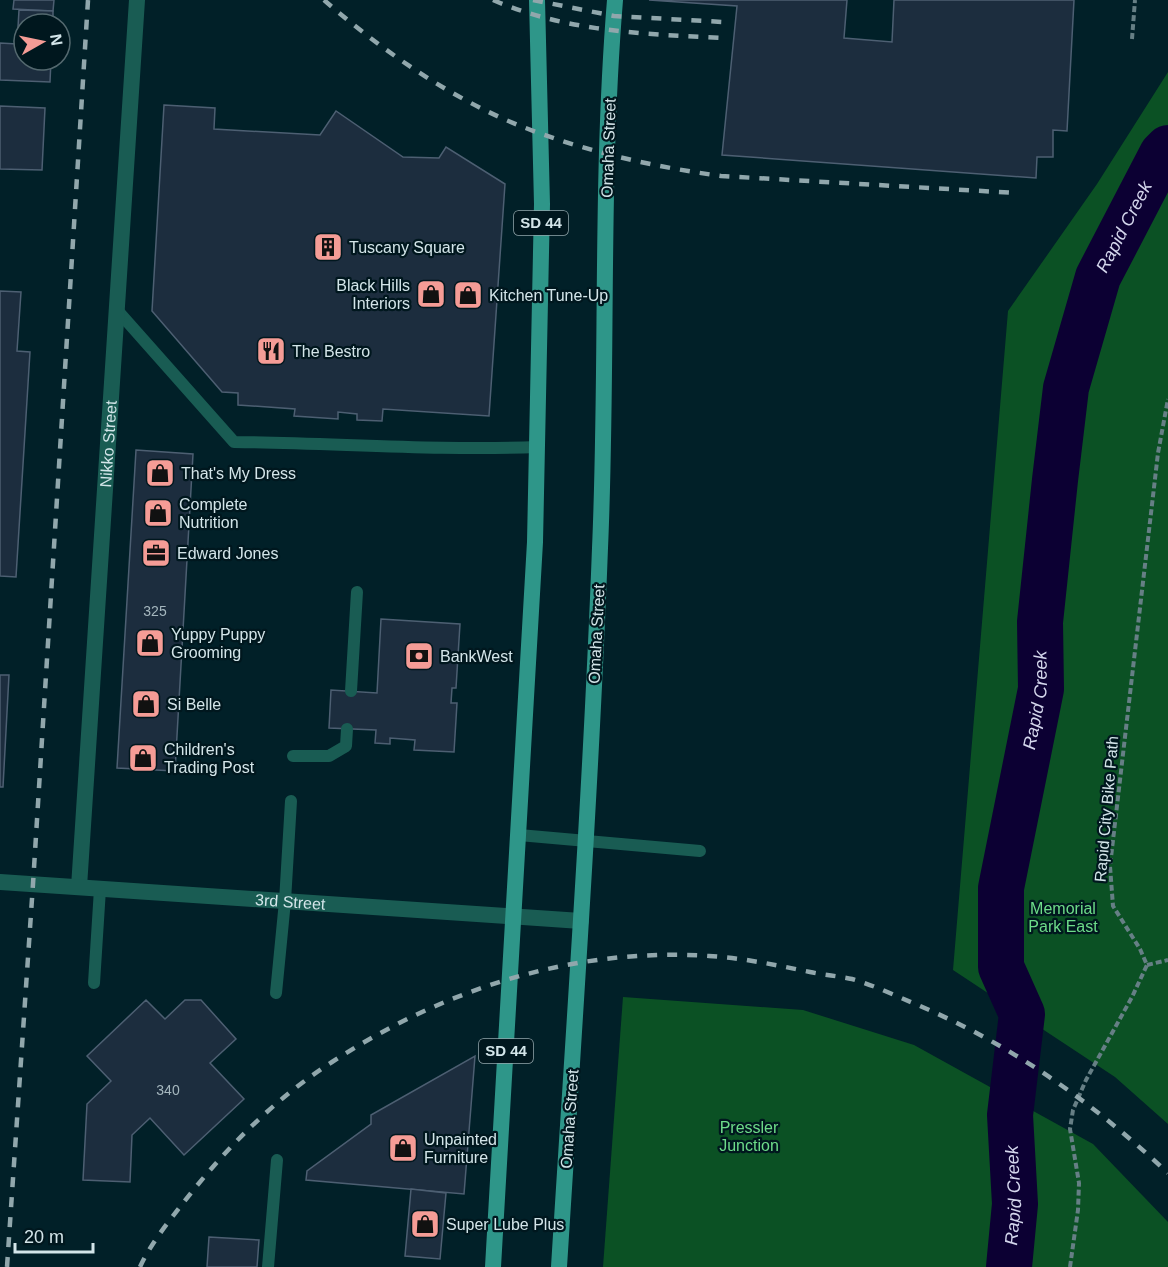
<svg xmlns="http://www.w3.org/2000/svg" width="1168" height="1267" viewBox="0 0 1168 1267" font-family="Helvetica,sans-serif">
	<style>
		.green { fill: #0b5124 }
		.lines { fill: none; stroke-linecap: round; stroke-linejoin: round }
		.river { stroke: #0c0033; stroke-width: 46 }
		.building { fill: #1c2d3e; stroke: #4d5f72; stroke-width: 1.5 }
		.path { stroke: #667f85; stroke-width: 4; stroke-dasharray: 6 3; stroke-linecap: butt }
		.service { stroke: #195c53; stroke-width: 12 }
		.minor { stroke: #195c53; stroke-width: 16 }
		.tertiary { stroke: #195c53; stroke-width: 16 }
		.primary { stroke: #2e9689; stroke-width: 16 }
		.rail { stroke: #91a7ac; stroke-width: 4.5; stroke-dasharray: 10 10; stroke-linecap: butt }
		.labels { text-anchor: middle; stroke-width: 4.5; stroke-linejoin: round; paint-order: stroke }
		.number-label { font-size: 14px; fill: #a5b7be }
		.shield { fill: #00171e; stroke: #94a7ac; stroke-width: 1.5 }
		.shield-label { font-size: 15px; font-weight: bold; fill: #d3e5e9 }
		.street-label { font-size: 16px; fill: #d3e5e9; stroke: #00171e }
		.poi-label { font-size: 16px; fill: #d3e5e9; stroke: #00171e; text-anchor: start }
		.park-label { font-size: 16px; fill: #6ddc89; stroke: #00171e }
		.water-label { font-size: 18px; font-style: italic; fill: #d4d6ec; stroke: #00171e }
	</style>
	<rect width="100%" height="100%" fill="#012028"/>
	<g class="green">
		<path d="M1168,72V1124L1115,1077L953,970L1008,311L1097,184Z"/>
		<path d="M623,997L803,1010L914,1045L1093,1144L1168,1222V1267H603Z"/>
	</g>
	<g class="lines">
		<path class="river" id="s1" d="M1009,1267L1015,1204L1010,1115L1022,1014L1001,967V888L1041,689L1040,622L1055,480L1066,388L1098,277L1162,154L1168,148"/>
	</g>
	<g class="building">
		<path d="M14,0H54L53,11L13,9Z"/>
		<path d="M649,0H847L844,38L892,42L894,0H1074L1067,131L1053,130V157H1037L1036,178L722,155L737,6Z"/>
		<path d="M19,10L53,11V24H24V60H51L50,82L0,80V43L17,44Z"/>
		<path d="M164,105L215,108L214,129L320,135L336,111L403,157L439,158L446,147L505,184L489,416L383,409L382,421L357,420V414L338,412V419L294,416L295,409L238,405V393L222,392L152,311Z"/>
		<path d="M0,106L45,108L42,170L0,169Z"/>
		<path d="M0,291L21,292L17,351L30,352L16,577L0,576Z"/>
		<path d="M136,450L193,454L175,771L117,768Z"/>
		<path d="M381,619L460,624L456,688H452L451,703H457L454,752L414,750L415,740L390,738V744L375,743L376,730L329,728L331,690L377,693Z"/>
		<path d="M0,675H9L3,787H0Z"/>
		<path d="M146,1000L165,1019L185,1000H201L236,1039L210,1063L244,1099L184,1155L150,1118L132,1135L130,1182L83,1180L87,1104L111,1081L87,1056Z"/>
		<path d="M475,1056L464,1194L306,1180L307,1171L371,1124V1115Z"/>
		<path d="M411,1189L446,1193L440,1259L405,1256Z"/>
		<path d="M209,1237L259,1240L257,1267H207Z"/>
	</g>
	<g class="lines">
		<g class="path">
			<path d="M1132,39L1135,0"/>
			<path d="M1147,965L1168,960"/>
			<path d="M1070,1267L1078,1210L1079,1183L1070,1129L1073,1110L1086,1080L1132,997L1147,965L1140,949L1113,906L1110,866L1158,453L1168,399"/>
		</g>
		<g class="service">
			<path d="M117,310L234,442C336,443 437,451 538,447"/>
			<path d="M351,691L357,592"/>
			<path d="M293,756H329L346,746L347,729"/>
			<path d="M519,835L700,851"/>
			<path d="M94,983L100,889"/>
			<path d="M276,993L285,901L291,801"/>
			<path d="M268,1267L277,1160"/>
		</g>
		<path class="minor" id="s2" d="M79,887L137,0"/>
		<path class="tertiary" id="s3" d="M0,882L581,921"/>
		<g class="primary">
			<path d="M493,1267L535,542L542,204L537,0"/>
			<path d="M559,1267C574,1027 591,788 600,548C608,366 600,182 615,0"/>
		</g>
		<g class="rail">
			<path d="M324,0C378,47 440,91 506,120C574,149 648,166 721,176L1017,193"/>
			<path d="M493,0C568,32 643,34 723,38"/>
			<path d="M533,0L614,16L723,22"/>
			<path d="M7,1267L33,884L88,0"/>
			<path d="M140,1267C150,1245 166,1225 180,1207C223,1151 273,1100 332,1062C444,989 574,947 709,956C743,958 776,965 810,972C824,975 838,976 852,979C873,985 894,995 913,1003C1011,1044 1091,1101 1168,1173"/>
		</g>
	</g>
	<defs>
		<g id="building-square" transform="scale(1.5)"><rect x="-9" y="-9" width="18" height="18" rx="4" fill="#f59c96" stroke="#00171e"/><path d="M-4-6H4V6H1V3H-1V6H-4ZM-2.5-4.3h1.7v1.8h-1.7ZM.8-4.3h1.7v1.8H.8ZM-2.5-1h1.7V.8h-1.7ZM.8-1h1.7V.8H.8Z" fill="#111"/></g>
		<g id="shop-square" transform="scale(1.5)"><rect x="-9" y="-9" width="18" height="18" rx="4" fill="#f59c96" stroke="#00171e"/><path d="M-5-2.5h2.3a2.7 3.5 0 0 1 5.4 0H5L5.5 6h-11ZM-1.5-2.5h3a1.5 2.3 0 0 0-3 0Z" fill="#111"/></g>
		<g id="restaurant-square" transform="scale(1.5)"><rect x="-9" y="-9" width="18" height="18" rx="4" fill="#f59c96" stroke="#00171e"/><path d="M-5-6h1v4h1v-4h1v4h1v-4h1v5L-1.5 .5V6h-2V.5L-5-1ZM5-6V6H3V1.5H1.5Q1.5-4 5-6Z" fill="#111"/></g>
		<g id="office-square" transform="scale(1.5)"><rect x="-9" y="-9" width="18" height="18" rx="4" fill="#f59c96" stroke="#00171e"/><path d="M-6-3h4V-5.5h4V-3h4V5H-6ZM-1-4.5V-3h2v-1.5ZM-6 0V1H6V0Z" fill="#111"/></g>
		<g id="bank-square" transform="scale(1.5)"><rect x="-9" y="-9" width="18" height="18" rx="4" fill="#f59c96" stroke="#00171e"/><path d="M-6-4H6V4H-6ZM0-2.3a2.3 2.3 0 1 0 0 4.6a2.3 2.3 0 1 0 0-4.6Z" fill="#111"/></g>
	</defs>
	<g fill-rule="evenodd">
		<use href="#building-square" x="328" y="247"/>
		<use href="#shop-square" x="431" y="294"/>
		<use href="#shop-square" x="468" y="295"/>
		<use href="#restaurant-square" x="271" y="351"/>
		<use href="#shop-square" x="160" y="473"/>
		<use href="#shop-square" x="158" y="513"/>
		<use href="#office-square" x="156" y="553"/>
		<use href="#shop-square" x="150" y="643"/>
		<use href="#bank-square" x="419" y="656"/>
		<use href="#shop-square" x="146" y="704"/>
		<use href="#shop-square" x="143" y="758"/>
		<use href="#shop-square" x="403" y="1148"/>
		<use href="#shop-square" x="425" y="1224"/>
	</g>
	<g class="labels">
		<g class="number-label">
			<text x="155" y="616">325</text>
			<text x="168" y="1095">340</text>
		</g>
		<g class="shield">
			<rect x="514" y="211" width="54" height="24" rx="4.5"/>
			<rect x="479" y="1039" width="54" height="24" rx="4.5"/>
		</g>
		<g class="shield-label">
			<text x="541" y="228">SD 44</text>
			<text x="506" y="1056">SD 44</text>
		</g>
		<g class="street-label">
			<text transform="translate(608 148) rotate(-88)" y="6">Omaha Street</text>
			<text dy="6" stroke="none"><textPath href="#s2" startOffset="444">Nikko Street</textPath></text>
			<text transform="translate(596 634) rotate(-87)" y="6">Omaha Street</text>
			<text transform="translate(1106 809) rotate(-85)" y="6">Rapid City Bike Path</text>
			<text dy="6" stroke="none"><textPath href="#s3" startOffset="291">3rd Street</textPath></text>
			<text transform="translate(569 1119) rotate(-86)" y="6">Omaha Street</text>
		</g>
		<g class="poi-label">
			<text x="349" y="253">Tuscany Square</text>
			<text x="410" y="291" text-anchor="end">Black Hills<tspan x="410" dy="18">Interiors</tspan></text>
			<text x="489" y="301">Kitchen Tune-Up</text>
			<text x="292" y="357">The Bestro</text>
			<text x="181" y="479">That's My Dress</text>
			<text x="179" y="510">Complete<tspan x="179" dy="18">Nutrition</tspan></text>
			<text x="177" y="559">Edward Jones</text>
			<text x="171" y="640">Yuppy Puppy<tspan x="171" dy="18">Grooming</tspan></text>
			<text x="440" y="662">BankWest</text>
			<text x="167" y="710">Si Belle</text>
			<text x="164" y="755">Children's<tspan x="164" dy="18">Trading Post</tspan></text>
			<text x="424" y="1145">Unpainted<tspan x="424" dy="18">Furniture</tspan></text>
			<text x="446" y="1230">Super Lube Plus</text>
		</g>
		<g class="park-label">
			<text x="1063" y="914">Memorial<tspan x="1063" dy="18">Park East</tspan></text>
			<text x="749" y="1133">Pressler<tspan x="749" dy="18">Junction</tspan></text>
		</g>
		<g class="water-label">
			<text dy="6" stroke="none"><textPath href="#s1" startOffset="1062">Rapid Creek</textPath></text>
			<text dy="6" stroke="none"><textPath href="#s1" startOffset="576">Rapid Creek</textPath></text>
			<text dy="6" stroke="none"><textPath href="#s1" startOffset="72">Rapid Creek</textPath></text>
		</g>
	</g>
	<g transform="translate(42 42) rotate(81)"><circle r="28" fill="#00171e" stroke="#54696f" stroke-width="1.5"/>
	<path d="M0-4.5L10 22L0 15L-10 22Z" fill="#f59c96"/>
	<text y="-9" font-size="16" font-weight="bold" text-anchor="middle" fill="#d3e5e9">N</text>
	</g>
	<path d="M15 1243v9h78v-9" fill="none" stroke="#d3e5e9" stroke-width="3"/>
	<text x="24" y="1243" font-size="18" fill="#d3e5e9" stroke="#00171e" stroke-width="4.5" paint-order="stroke">20 m</text>
</svg>
